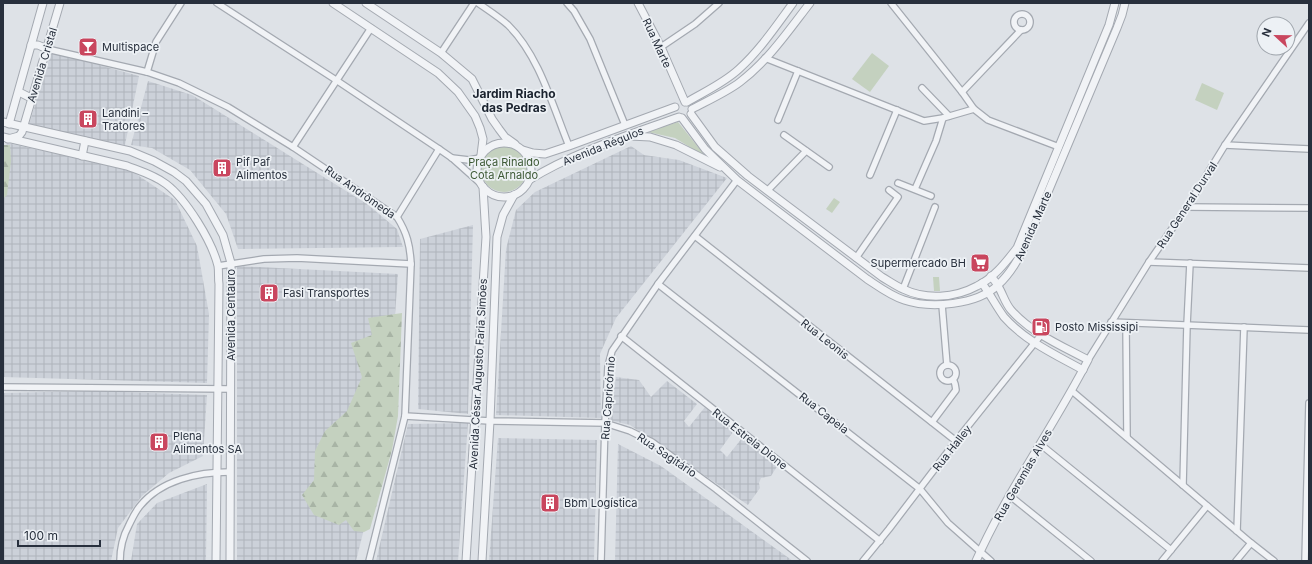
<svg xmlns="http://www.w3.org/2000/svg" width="1312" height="564" viewBox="0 0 1312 564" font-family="Inter,sans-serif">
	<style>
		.industrial { fill: url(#industrial-grid) }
		.green { fill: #c4d1bf }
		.forest { fill: url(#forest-firs) }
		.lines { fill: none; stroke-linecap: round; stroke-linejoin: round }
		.minor-casing { stroke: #a4a9b1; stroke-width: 8 }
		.tertiary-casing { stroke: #a4a9b1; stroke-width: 9 }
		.minor { stroke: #f1f3f6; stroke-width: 5.5 }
		.tertiary { stroke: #f1f3f6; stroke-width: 7 }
		.labels { text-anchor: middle; stroke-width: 3.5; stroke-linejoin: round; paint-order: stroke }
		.street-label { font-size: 11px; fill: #28303d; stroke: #edf1f5 }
		.poi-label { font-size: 11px; fill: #28303d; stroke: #edf1f5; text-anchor: start }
		.park-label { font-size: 11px; fill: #3d5935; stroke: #edf1f5 }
		.neighbourhood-label { font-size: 12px; font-weight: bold; fill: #1a222e; stroke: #edf1f5 }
	</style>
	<defs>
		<pattern id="industrial-grid" width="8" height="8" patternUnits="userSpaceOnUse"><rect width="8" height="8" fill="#ccd1d9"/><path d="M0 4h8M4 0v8" fill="none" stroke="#afb4bb"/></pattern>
		<pattern id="forest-firs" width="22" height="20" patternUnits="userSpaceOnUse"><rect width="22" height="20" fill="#c4d1bf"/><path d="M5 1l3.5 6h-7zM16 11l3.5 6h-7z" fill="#a8b4a5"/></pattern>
	</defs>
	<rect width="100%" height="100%" fill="#dee2e7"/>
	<g class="industrial">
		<path d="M51,52L139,76L125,145L28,128Z"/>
		<path d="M148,81L192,95L367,204L397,229L403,247L238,249L226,214L190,170L152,148L131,145Z"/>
		<path d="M7,143L130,170L175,200L197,246L209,314L207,383L3,377V158Z"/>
		<path d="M631,146L644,155L679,160L727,178L616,318L600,354L601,418L496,415L506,249L516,210L535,192Z"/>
		<path d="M473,225L468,414L418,409L420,239Z"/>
		<path d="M237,266L398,274L386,441L356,561H237Z"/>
		<path d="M616,377L639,380L651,397L667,381L697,404L684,421L689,427L705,407L733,432L720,450L727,457L742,438L778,465L771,476L761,478L759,483L760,488L748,505L630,425L609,420Z"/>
		<path d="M93,391L207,395L203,456L169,473L142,496L118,528L111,561H3V393Z"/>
		<path d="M468,423L458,561H376L408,424Z"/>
		<path d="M498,438L597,440L594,561H489Z"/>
		<path d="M618,444L661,466L793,561H615Z"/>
		<path d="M207,484L206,561H131L137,524L157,503Z"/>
	</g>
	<g class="green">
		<path d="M872,53L889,66L870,92L852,79Z"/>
		<path d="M1202,83L1224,93L1217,110L1195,100Z"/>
		<path d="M678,122L706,157L675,138L648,132Z"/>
		<circle cx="504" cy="169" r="23"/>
		<path d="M834,198L840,202L832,213L826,209Z"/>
		<path d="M933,277H939L940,291H934Z"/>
	</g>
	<g class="forest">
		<path d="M3,145H10L11,161L7,195L3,199Z"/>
		<path d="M402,313L398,416L392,450L370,529L364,532L354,531L346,520L339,525L314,515L302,495L314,480L315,451L325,431L347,411L362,377L351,343L372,335L368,318Z"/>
	</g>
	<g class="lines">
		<g class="minor-casing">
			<g id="minor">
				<path d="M217,3L336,80L439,149L452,158L480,183"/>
				<path d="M478,3C488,10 499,17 508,25C539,55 553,107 569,146"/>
				<path d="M567,3L574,11L590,39L625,125"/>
				<path d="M891,3L962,92L974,109L988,120L1059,147"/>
				<circle cx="1022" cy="22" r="8"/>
				<path d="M661,47L695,24L719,3"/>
				<path d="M47,49L147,72L179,83L228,107L293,147L397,217C407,233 410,245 411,264L405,416L369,561"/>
				<path d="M441,53L474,3"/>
				<path d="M765,58L924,121L943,118L974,109"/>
				<path d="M147,72L156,42L181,3"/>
				<path d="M922,88L949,116"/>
				<path d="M962,92L1021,30"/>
				<path d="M778,120L798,71"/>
				<path d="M784,135L829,167"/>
				<path d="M1225,145L1309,149"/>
				<path d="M293,147L371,28"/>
				<path d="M452,158L469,160L480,158"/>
				<path d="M870,175L897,110"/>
				<path d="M898,183L931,196"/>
				<path d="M915,189L936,141L943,118"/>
				<path d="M768,190L806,151"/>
				<path d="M1187,207L1309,208"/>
				<path d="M397,217L439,149"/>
				<path d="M695,236L956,441"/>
				<path d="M856,258L898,197L889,190"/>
				<path d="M1149,262L1309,268"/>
				<path d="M218,266L264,259L297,258L411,264"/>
				<path d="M658,284L920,489L948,523L991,561"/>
				<path d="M903,289L935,207"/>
				<path d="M942,305L947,365"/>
				<path d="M1111,322L1309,330"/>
				<path d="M1126,324L1127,437"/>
				<path d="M621,336L880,541"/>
				<path d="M1088,360L1149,262L1187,207L1225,145L1309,23"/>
				<circle cx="948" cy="373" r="8"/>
				<path d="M3,387L231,389"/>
				<path d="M1072,391L1251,543L1274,561"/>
				<path d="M405,416L490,421L605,423L630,431L652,442L716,489L807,561"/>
				<path d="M932,422L956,390L955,384L953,379"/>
				<path d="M1040,444L1171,550"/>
				<path d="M1183,485L1187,325L1190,263"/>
				<path d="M1009,495L1091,561"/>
				<path d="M1237,531L1244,327"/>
				<path d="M120,561C120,548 123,536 129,525C132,519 135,512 140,506C161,480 198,472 230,472"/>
				<path d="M601,561L605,423L608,366L612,351L658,284L737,180"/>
				<path d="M863,561L889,529L956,441L1041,335"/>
				<path d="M1162,561L1207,506"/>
				<path d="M1236,561L1251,543"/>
				<path d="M1305,561L1309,403"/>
			</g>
		</g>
		<g class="tertiary-casing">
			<g id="tertiary">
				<path d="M333,3L438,73L458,92L475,116L480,128L483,139L481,155"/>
				<path d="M366,3L441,53L472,79L492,119L499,129L505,137L515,144"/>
				<path d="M638,3L661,47L685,102"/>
				<path d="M31,45H38L47,49"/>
				<path d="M19,92L29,97L33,96"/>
				<path d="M687,102C704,92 724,83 739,69C760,50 776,26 793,3"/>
				<path d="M692,109C707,101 727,92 740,82C768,61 789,30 810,3"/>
				<path d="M691,114L715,147L748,176L882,277C889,281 896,286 903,289C926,300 955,298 977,286C994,278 1006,262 1017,248L1109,25L1115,3"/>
				<path d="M682,118L705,149L737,180L867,279C879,287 891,296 904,300C931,309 977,305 998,285C1011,273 1019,258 1027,242L1117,28L1122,15L1125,3"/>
				<path d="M3,122L130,151L154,161L174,172L186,181L206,204L223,235L231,263L230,561"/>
				<path d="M9,124L43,3"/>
				<path d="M630,136L650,137L676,145L720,167"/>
				<path d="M3,137L127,166C140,171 154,175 166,184C186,199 212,241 218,266C219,272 218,278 219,284L216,561"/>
				<path d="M8,139L19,136L22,132L60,3"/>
				<circle cx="504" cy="170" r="27"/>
				<path d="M523,150L533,153L545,154L569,146L675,107"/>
				<path d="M82,156L85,141"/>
				<path d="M529,180C574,152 629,135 679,117"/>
				<path d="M982,283C990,294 996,306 1004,317C1025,341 1056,355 1083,370"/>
				<path d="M466,561L486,237L483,187"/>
				<path d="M482,561L490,421L497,237L503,215L514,195"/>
				<path d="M976,561C1007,491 1053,428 1088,360C1062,346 1031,333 1011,310C1005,303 1003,294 998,286C997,283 993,279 991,276"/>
			</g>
		</g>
		<use href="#minor" class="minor"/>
		<use href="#tertiary" class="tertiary"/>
	</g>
	<defs>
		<g id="bar-square" transform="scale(1)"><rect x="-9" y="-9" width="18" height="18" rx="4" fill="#c9465e" stroke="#edf1f5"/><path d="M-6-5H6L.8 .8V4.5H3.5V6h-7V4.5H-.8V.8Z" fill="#fff"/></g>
		<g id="building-square" transform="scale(1)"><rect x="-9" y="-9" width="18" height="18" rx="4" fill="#c9465e" stroke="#edf1f5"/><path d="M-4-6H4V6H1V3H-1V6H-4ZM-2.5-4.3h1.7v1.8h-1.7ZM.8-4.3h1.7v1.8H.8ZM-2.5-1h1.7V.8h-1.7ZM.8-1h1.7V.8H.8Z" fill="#fff"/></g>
		<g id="supermarket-square" transform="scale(1)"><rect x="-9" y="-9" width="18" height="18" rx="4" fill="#c9465e" stroke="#edf1f5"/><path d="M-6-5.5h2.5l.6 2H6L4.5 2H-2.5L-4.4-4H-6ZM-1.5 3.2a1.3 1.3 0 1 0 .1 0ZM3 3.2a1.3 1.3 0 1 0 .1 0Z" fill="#fff"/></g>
		<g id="fuel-square" transform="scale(1)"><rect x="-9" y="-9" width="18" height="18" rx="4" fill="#c9465e" stroke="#edf1f5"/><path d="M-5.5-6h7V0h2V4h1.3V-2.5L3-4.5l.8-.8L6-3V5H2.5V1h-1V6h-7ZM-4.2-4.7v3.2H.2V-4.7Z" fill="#fff"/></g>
	</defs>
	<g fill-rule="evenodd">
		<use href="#bar-square" x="88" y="47"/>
		<use href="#building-square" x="88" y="119"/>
		<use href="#building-square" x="222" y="168"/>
		<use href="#supermarket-square" x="980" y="263"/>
		<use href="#building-square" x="269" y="293"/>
		<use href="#fuel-square" x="1041" y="327"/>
		<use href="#building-square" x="159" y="442"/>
		<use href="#building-square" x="550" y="503"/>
	</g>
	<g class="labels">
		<g class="street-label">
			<text transform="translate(657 43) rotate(65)" y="4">Rua Marte</text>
			<text transform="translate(42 65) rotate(-73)" y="4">Avenida Cristal</text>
			<text transform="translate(603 146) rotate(-22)" y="4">Avenida Régulos</text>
			<text transform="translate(360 192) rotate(35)" y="4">Rua Andrômeda</text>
			<text transform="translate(1187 205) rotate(-57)" y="4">Rua General Durval</text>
			<text transform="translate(1033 226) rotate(-66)" y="4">Avenida Marte</text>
			<text transform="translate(231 315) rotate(-90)" y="4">Avenida Centauro</text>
			<text transform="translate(825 339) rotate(38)" y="4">Rua Leonis</text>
			<text transform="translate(478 374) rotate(-87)" y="4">Avenida César Augusto Faria Simões</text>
			<text transform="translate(608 398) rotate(-86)" y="4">Rua Capricórnio</text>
			<text transform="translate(824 413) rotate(38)" y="4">Rua Capela</text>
			<text transform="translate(750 439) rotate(38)" y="4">Rua Estrela Dione</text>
			<text transform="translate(952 448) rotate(-52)" y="4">Rua Halley</text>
			<text transform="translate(667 455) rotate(34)" y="4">Rua Sagitário</text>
			<text transform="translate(1023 475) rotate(-60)" y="4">Rua Geremias Alves</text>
		</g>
		<g class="poi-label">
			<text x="102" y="51">Multispace</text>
			<text x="102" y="117">Landini –<tspan x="102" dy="13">Tratores</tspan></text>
			<text x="236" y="166">Pif Paf<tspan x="236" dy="13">Alimentos</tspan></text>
			<text x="966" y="267" text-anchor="end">Supermercado BH</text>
			<text x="283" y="297">Fasi Transportes</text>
			<text x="1055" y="331">Posto Mississipi</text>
			<text x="173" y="440">Plena<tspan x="173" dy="13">Alimentos SA</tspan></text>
			<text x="564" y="507">Bbm Logística</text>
		</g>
		<g class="park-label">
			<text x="504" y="166">Praça Rinaldo<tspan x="504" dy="13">Cota Arnaldo</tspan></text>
		</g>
		<g class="neighbourhood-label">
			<text x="514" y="98">Jardim Riacho<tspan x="514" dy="14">das Pedras</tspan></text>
		</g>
	</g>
	<rect width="1312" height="564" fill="none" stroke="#28303d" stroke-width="8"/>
	<g transform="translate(1276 36) rotate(292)"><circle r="19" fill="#edf1f5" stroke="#9ea4ab"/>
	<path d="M0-3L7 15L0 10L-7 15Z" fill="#c9465e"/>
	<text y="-6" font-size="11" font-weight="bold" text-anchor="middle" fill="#28303d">N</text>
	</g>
	<path d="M18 540v6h82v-6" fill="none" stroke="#28303d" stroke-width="2"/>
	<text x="24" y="540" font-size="12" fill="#28303d" stroke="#edf1f5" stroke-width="3" paint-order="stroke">100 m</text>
</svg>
